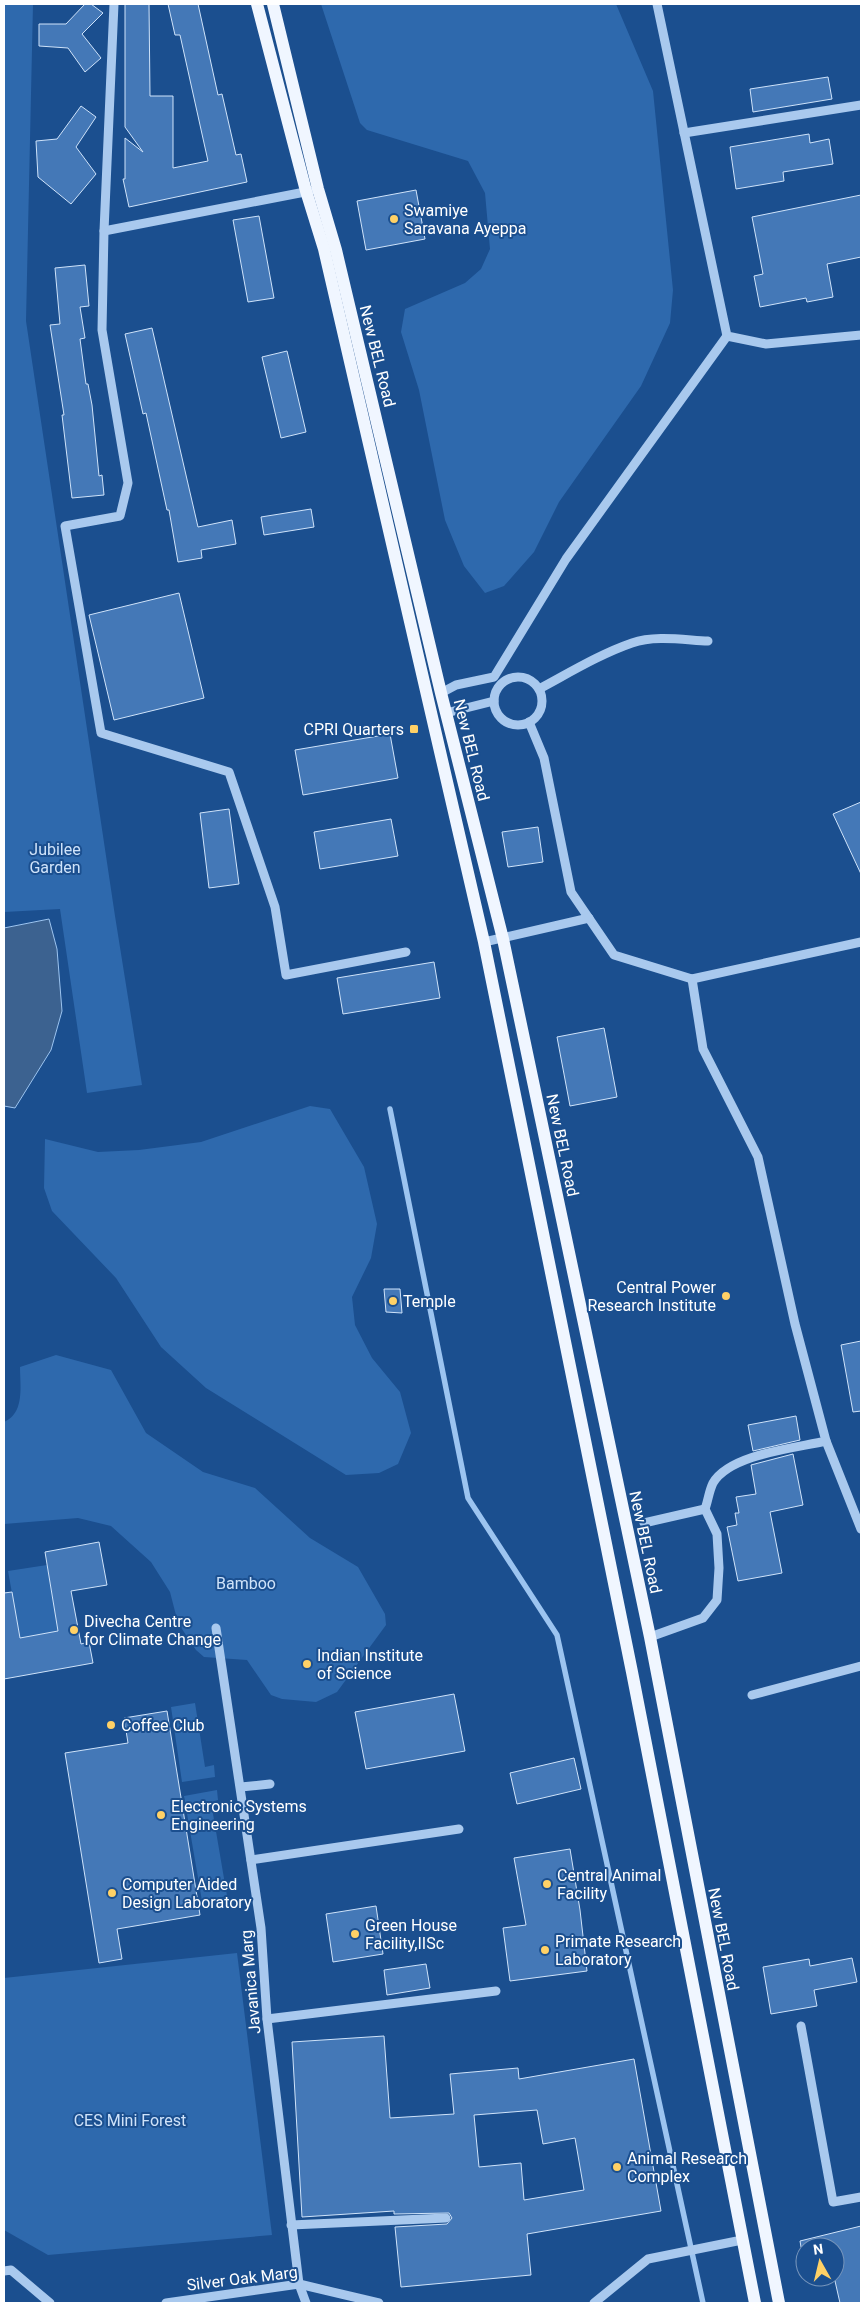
<svg xmlns="http://www.w3.org/2000/svg" width="865" height="2307" viewBox="0 0 865 2307" font-family="Roboto,sans-serif">
	<style>
		.green { fill: #2e69ad }
		.water { fill: #3c6290; stroke: #9cc4f0 }
		.lines { fill: none; stroke-linecap: round; stroke-linejoin: round }
		.stream { stroke: #9cc4f0; stroke-width: 5.5 }
		.building { fill: #4478b7; stroke: #cfe3fa; fill-rule: evenodd }
		.minor { stroke: #a9c9ee; stroke-width: 9 }
		.major { stroke: #f0f6ff; stroke-width: 12 }
		.poi-dot { fill: #ffd166; stroke: #1b4f8f; stroke-width: 2 }
		.labels { text-anchor: middle; stroke-width: 4; stroke-linejoin: round; paint-order: stroke }
		.poi-label { font-size: 16px; fill: #fff; stroke: #1b4f8f; text-anchor: start }
		.street-label { font-size: 16px; fill: #fff; stroke: #1b4f8f }
		.park-label { font-size: 16px; fill: #cfe3fa; stroke: #1b4f8f }
	</style>
	<rect width="100%" height="100%" fill="#1b4f8f"/>
	<g class="green">
		<path d="M4,4H33L26,321L115,916L142,1085L87,1093L60,909L4,912Z"/>
		<path d="M321,4H616L653,91L673,290L670,323L641,386L559,502L534,552L504,586L485,593L464,566L445,520L419,390L401,332L405,309L465,283L481,269L490,249L485,193L468,161L367,130L360,123Z"/>
		<path d="M310,1106L330,1109L364,1167L377,1224L371,1258L352,1297L355,1325L372,1358L400,1392L411,1433L398,1464L379,1473L346,1475L206,1388L161,1347L116,1278L52,1211L44,1188L45,1139L98,1152L139,1150L201,1142Z"/>
		<path d="M56,1355L111,1370L146,1433L203,1472L255,1488L310,1538L358,1567L385,1614L386,1625L337,1692L316,1702L282,1699L271,1695L247,1660L204,1657L196,1650L178,1623L170,1592L151,1562L111,1526L78,1518L4,1524V1422C25,1413 20,1386 20,1367Z"/>
		<path d="M47,1565L58,1631L20,1638L8,1571Z"/>
		<path d="M195,1703L205,1767L214,1765L215,1777L182,1782L171,1707Z"/>
		<path d="M217,1790L218,1800L211,1802L227,1896L202,1901L184,1796Z"/>
		<path d="M237,1953L272,2235L48,2255L4,2230V1978Z"/>
	</g>
	<path class="water" d="M49,919L57,949L62,1011L51,1050L15,1108L4,1106V928Z"/>
	<g class="lines">
		<path class="stream" d="M390,1109L468,1498L557,1635L703,2303"/>
	</g>
	<g class="building">
		<path d="M85,4H91L103,13L82,34L101,58L85,72L68,48L39,46V24H66Z"/>
		<path d="M125,4H149L150,96H173V168L208,161L180,35H175L168,4H198L218,95L222,94L236,155L241,154L247,182L129,207L123,179H125V138L143,152L125,127Z"/>
		<path d="M828,77L832,99L753,112L750,89Z"/>
		<path d="M81,106L96,117L76,147L96,174L71,204L38,177L36,141L57,139Z"/>
		<path d="M809,134L810,143L829,139L833,164L783,172L784,181L736,189L730,147Z"/>
		<path d="M416,190L425,239L366,250L357,201Z"/>
		<path d="M861,195V257L827,264L833,297L807,302L806,298L760,307L754,276L763,274L752,217Z"/>
		<path d="M259,216L274,298L248,302L233,220Z"/>
		<path d="M85,265L89,306L80,307L85,338L80,339L86,384H88L92,405L99,476L102,475L104,495L72,498L62,415H64L50,325L60,324L55,268Z"/>
		<path d="M152,328L198,527L232,520L236,544L201,550L202,558L178,562L169,510H167L146,413L143,414L125,334Z"/>
		<path d="M287,351L306,432L281,438L262,357Z"/>
		<path d="M311,509L314,527L264,535L261,517Z"/>
		<path d="M179,593L204,698L114,720L89,615Z"/>
		<path d="M390,734L398,778L303,795L295,750Z"/>
		<path d="M861,802V874L833,814Z"/>
		<path d="M229,809L239,884L209,888L200,813Z"/>
		<path d="M391,819L398,856L320,869L314,832Z"/>
		<path d="M538,827L543,862L508,867L502,832Z"/>
		<path d="M434,962L440,998L343,1014L337,978Z"/>
		<path d="M604,1028L617,1097L570,1106L557,1037Z"/>
		<path d="M384,1289H400L402,1313L386,1312Z"/>
		<path d="M861,1341V1411L853,1412L841,1345Z"/>
		<path d="M796,1416L800,1440L753,1451L748,1425Z"/>
		<path d="M793,1454L803,1505L770,1512L782,1573L738,1581L727,1527L737,1525L735,1513H739L736,1497L756,1494L751,1465Z"/>
		<path d="M99,1542L107,1585L71,1591L81,1644L89,1642L93,1663L4,1679V1593L12,1592L20,1638L58,1631L45,1552Z"/>
		<path d="M454,1694L465,1751L366,1769L355,1712Z"/>
		<path d="M167,1711L200,1915L117,1929L122,1959L99,1963L65,1753L128,1743L124,1718Z"/>
		<path d="M574,1758L581,1789L517,1804L510,1773Z"/>
		<path d="M570,1849L580,1910L587,1971L510,1981L503,1928L526,1925L514,1858Z"/>
		<path d="M376,1906L383,1954L333,1962L326,1914Z"/>
		<path d="M852,1958L857,1982L814,1990L817,2006L771,2014L763,1967L809,1959L810,1966Z"/>
		<path d="M426,1964L430,1988L387,1995L384,1970Z"/>
		<path d="M384,2036L390,2118L454,2114L450,2074L518,2068L519,2079L634,2059L661,2211L527,2234L531,2275L401,2287L395,2227L447,2224L452,2218L449,2213L394,2214V2211L302,2217L292,2042ZM537,2110L543,2144L575,2138L584,2190L524,2200L521,2163L479,2167L474,2115Z"/>
		<path d="M861,2226V2303H840L835,2281V2247H801L800,2241Z"/>
	</g>
	<g class="lines">
		<g class="minor">
			<path d="M114,4L104,231L102,330L128,483L120,516L65,526L101,733L229,772L275,907L286,975L406,952"/>
			<path d="M657,4L727,336L766,344L861,335"/>
			<path d="M684,133L861,105"/>
			<path d="M104,231L310,191"/>
			<circle cx="518" cy="701" r="24"/>
			<path d="M539,689C569,673 600,654 632,643C655,635 684,640 708,641"/>
			<path d="M441,693L456,685L494,677L566,559L727,336"/>
			<path d="M446,713L494,701"/>
			<path d="M529,722L544,758L571,892L614,955L692,979L861,942"/>
			<path d="M484,942L589,918"/>
			<path d="M826,1441L861,1529"/>
			<path d="M644,1523L705,1509"/>
			<path d="M216,1628L261,1928L267,2019L299,2284L306,2303"/>
			<path d="M650,1637L703,1618L717,1600L719,1568L717,1534L705,1509C708,1501 709,1491 713,1483C730,1454 796,1448 826,1441L795,1324L758,1157L703,1049L692,979"/>
			<path d="M752,1695L861,1666"/>
			<path d="M241,1787L270,1784"/>
			<path d="M251,1860L459,1829"/>
			<path d="M267,2019L496,1991"/>
			<path d="M801,2026L833,2202L861,2197"/>
			<path d="M291,2225L446,2218"/>
			<path d="M4,2271L11,2270L50,2303"/>
			<path d="M166,2303L299,2284L379,2303"/>
			<path d="M594,2303L648,2259L742,2240"/>
		</g>
		<g class="major">
			<path d="M257,4L306,191L324,249L484,942L632,1672L755,2303"/>
			<path d="M273,4L318,189L336,250L441,693L503,939L650,1637L779,2303"/>
		</g>
	</g>
	<g class="poi-dot">
		<circle cx="394" cy="219" r="5"/>
		<rect x="409" y="724" width="10" height="10" rx="2.5"/>
		<circle cx="726" cy="1296" r="5"/>
		<circle cx="393" cy="1301" r="5"/>
		<circle cx="74" cy="1630" r="5"/>
		<circle cx="307" cy="1664" r="5"/>
		<circle cx="111" cy="1725" r="5"/>
		<circle cx="161" cy="1815" r="5"/>
		<circle cx="547" cy="1884" r="5"/>
		<circle cx="112" cy="1893" r="5"/>
		<circle cx="355" cy="1934" r="5"/>
		<circle cx="545" cy="1950" r="5"/>
		<circle cx="617" cy="2167" r="5"/>
	</g>
	<g class="labels">
		<g class="poi-label">
			<text x="404" y="216">Swamiye<tspan x="404" dy="18">Saravana Ayeppa</tspan></text>
			<text x="404" y="735" text-anchor="end">CPRI Quarters</text>
			<text x="716" y="1293" text-anchor="end">Central Power<tspan x="716" dy="18">Research Institute</tspan></text>
			<text x="403" y="1307">Temple</text>
			<text x="84" y="1627">Divecha Centre<tspan x="84" dy="18">for Climate Change</tspan></text>
			<text x="317" y="1661">Indian Institute<tspan x="317" dy="18">of Science</tspan></text>
			<text x="121" y="1731">Coffee Club</text>
			<text x="171" y="1812">Electronic Systems<tspan x="171" dy="18">Engineering</tspan></text>
			<text x="557" y="1881">Central Animal<tspan x="557" dy="18">Facility</tspan></text>
			<text x="122" y="1890">Computer Aided<tspan x="122" dy="18">Design Laboratory</tspan></text>
			<text x="365" y="1931">Green House<tspan x="365" dy="18">Facility,IISc</tspan></text>
			<text x="555" y="1947">Primate Research<tspan x="555" dy="18">Laboratory</tspan></text>
			<text x="627" y="2164">Animal Research<tspan x="627" dy="18">Complex</tspan></text>
		</g>
		<g class="street-label">
			<text transform="translate(378 356) rotate(76)" y="6">New BEL Road</text>
			<text transform="translate(472 750) rotate(76)" y="6">New BEL Road</text>
			<text transform="translate(563 1145) rotate(78)" y="6">New BEL Road</text>
			<text transform="translate(646 1542) rotate(78)" y="6">New BEL Road</text>
			<text transform="translate(724 1939) rotate(79)" y="6">New BEL Road</text>
			<text transform="translate(250 1982) rotate(-95)" y="6">Javanica Marg</text>
			<text transform="translate(242 2278) rotate(-7)" y="6">Silver Oak Marg</text>
		</g>
		<g class="park-label">
			<text x="55" y="855">Jubilee<tspan x="55" dy="18">Garden</tspan></text>
			<text x="246" y="1589">Bamboo</text>
			<text x="130" y="2126">CES Mini Forest</text>
		</g>
	</g>
	<rect width="865" height="2307" fill="none" stroke="#ffffff" stroke-width="10"/>
	<g transform="translate(820 2262) rotate(352)"><circle r="24" fill="#1b4f8f" stroke="#7695bc"/>
	<path d="M0-4L9 19L0 12L-9 19Z" fill="#ffd166"/>
	<text y="-8" font-size="14" font-weight="bold" text-anchor="middle" fill="#ffffff">N</text>
	</g>
</svg>
